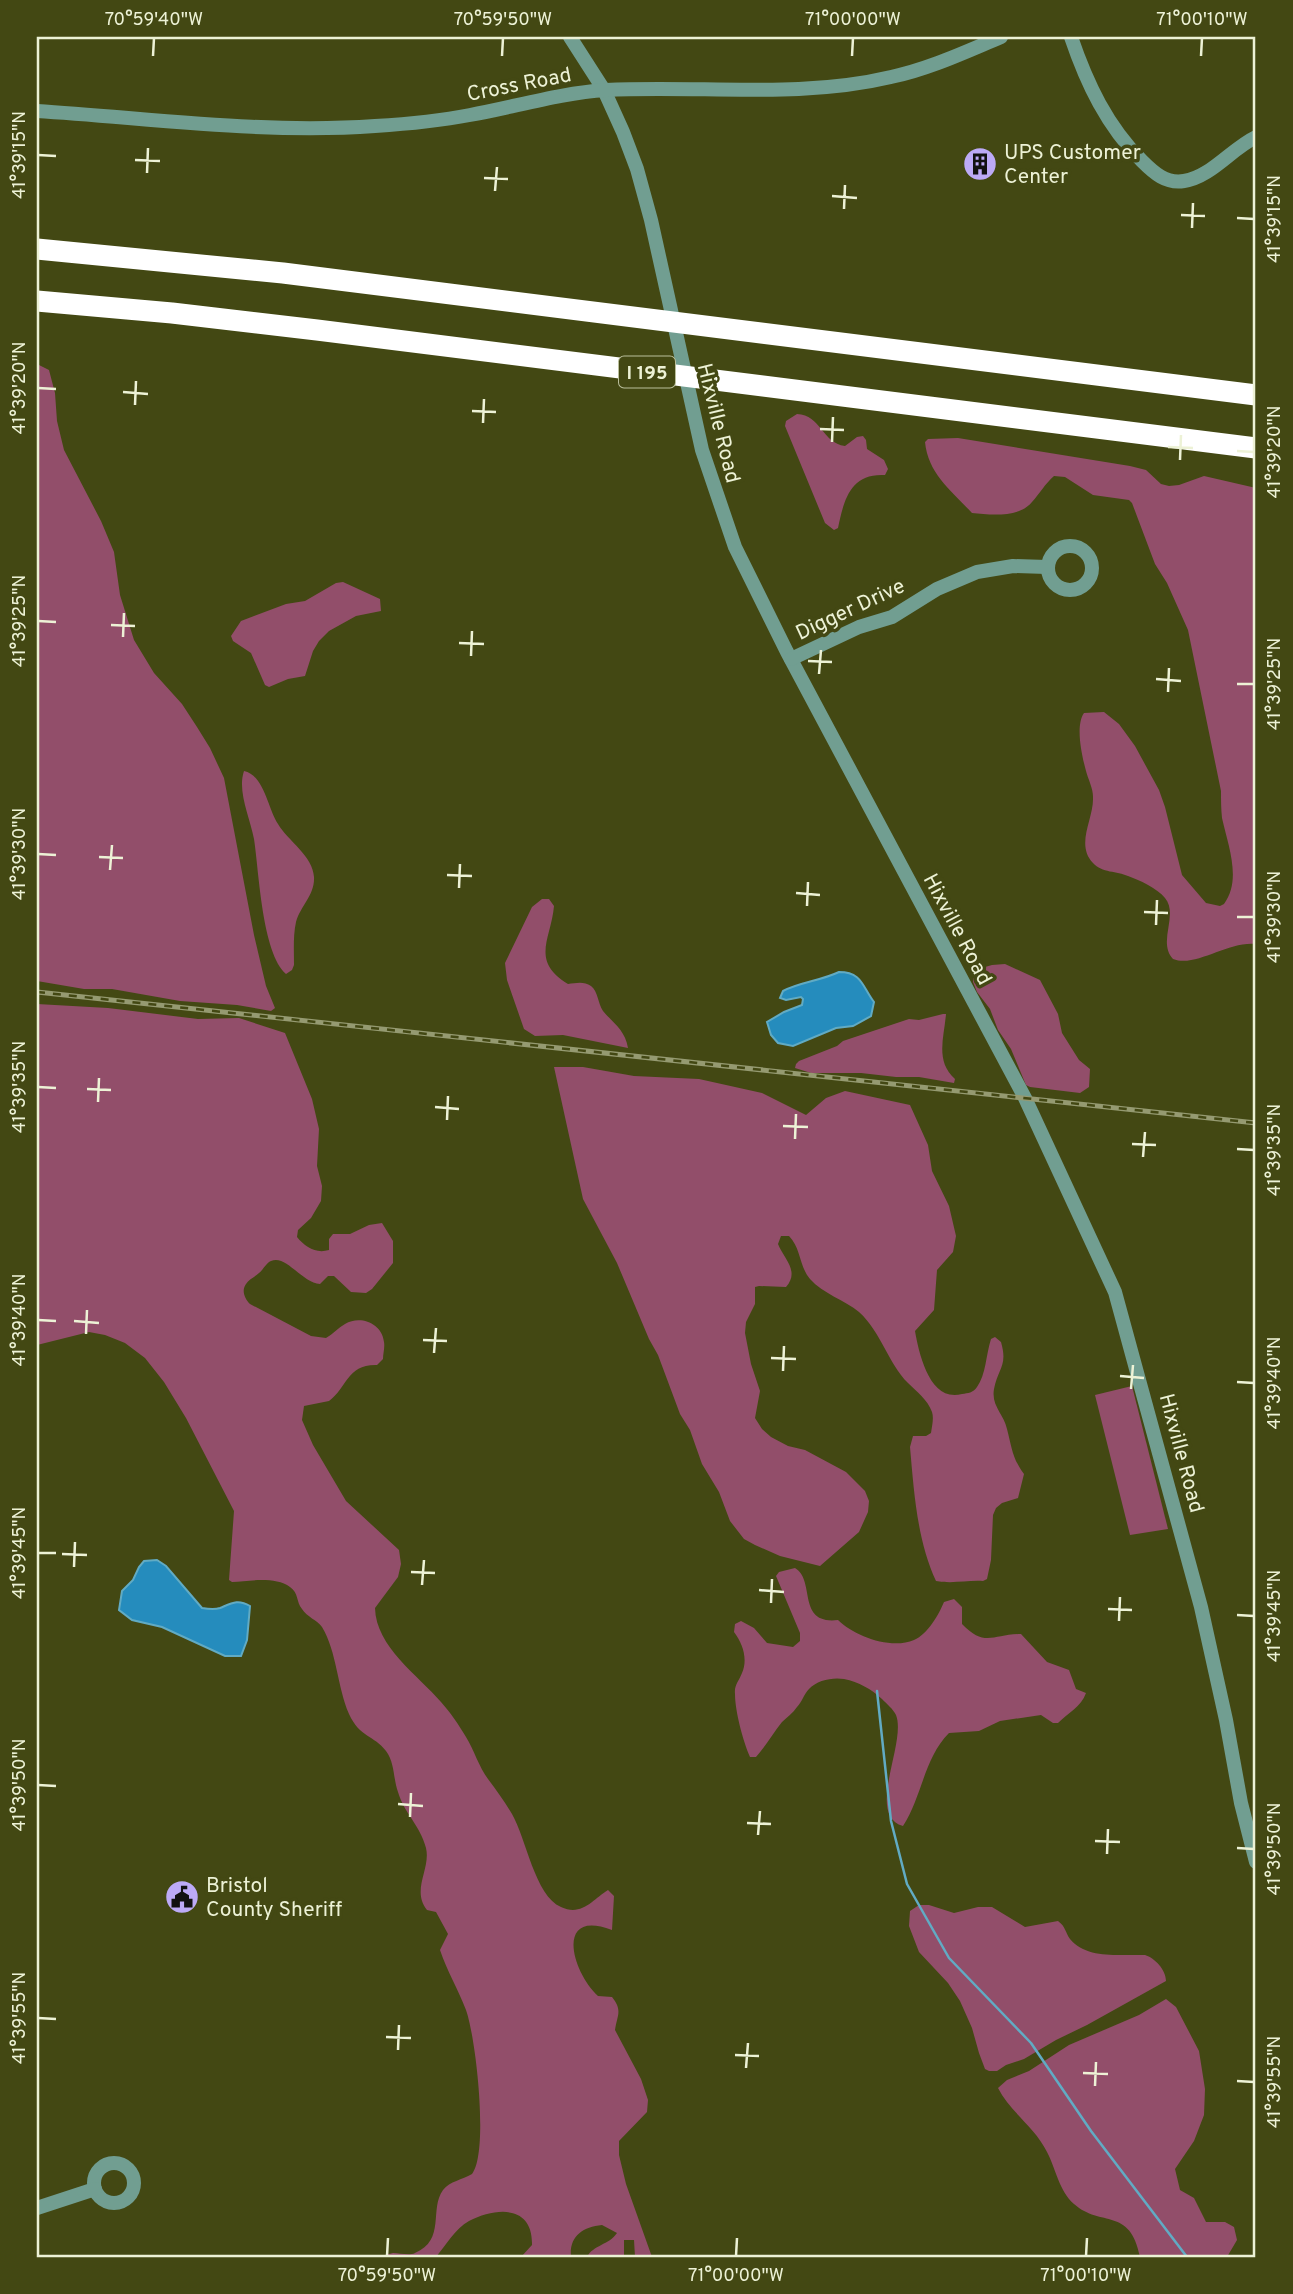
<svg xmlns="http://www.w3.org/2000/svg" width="1293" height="2294" viewBox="0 0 1293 2294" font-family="Overpass,sans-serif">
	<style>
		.green { fill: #924e6a }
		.water { fill: #258cbd; stroke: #61abc4; stroke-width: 2 }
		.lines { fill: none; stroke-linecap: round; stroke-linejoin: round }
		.stream { stroke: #61abc4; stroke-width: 2.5 }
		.minor { stroke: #719e91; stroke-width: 14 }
		.highway { stroke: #fff; stroke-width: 21 }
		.rail-casing { stroke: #959a71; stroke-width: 5 }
		.rail { stroke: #434813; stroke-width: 2.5; stroke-dasharray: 8; stroke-linecap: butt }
		.ticks { fill: none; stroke: #edf2d6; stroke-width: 2.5 }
		.labels { text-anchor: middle; stroke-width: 7; stroke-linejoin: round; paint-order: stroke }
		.shield { fill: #434813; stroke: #babf9c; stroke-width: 2 }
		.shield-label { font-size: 19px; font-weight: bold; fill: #edf2d6 }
		.street-label { font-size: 21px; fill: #edf2d6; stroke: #434813 }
		.poi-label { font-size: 21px; fill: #edf2d6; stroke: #434813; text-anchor: start }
		.neatline { fill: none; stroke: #edf2d6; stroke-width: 2.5 }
		.ticks-label { font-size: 18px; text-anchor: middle; fill: #edf2d6 }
	</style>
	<rect width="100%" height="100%" fill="#434813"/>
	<g class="green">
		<path d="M37,364L49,370L55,393L57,421L64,450L101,521L114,552L120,595L134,640L154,673L182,704L197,727L210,748L224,778L254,935L266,986L275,1008L271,1011L237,1005L180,1001L112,989H84L37,981Z"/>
		<path d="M797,414C821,415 822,443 845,446L857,437L863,436L866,440L867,449L884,460L888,469L885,475C850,473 844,500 838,528L834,530L825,523L785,426L786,421Z"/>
		<path d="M958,438L1130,466L1146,470L1161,484L1169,486L1179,485L1204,476L1256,488V944C1227,941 1196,968 1173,959C1157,942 1179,915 1165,898C1157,888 1139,880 1128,876C1117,871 1102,873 1093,863C1075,844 1094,819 1093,797C1093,788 1088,779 1086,771C1082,756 1075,726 1084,713L1104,712L1119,724L1135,746L1159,790L1165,807L1182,875L1206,903L1220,906L1224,904C1242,880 1228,845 1222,818C1221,809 1221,800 1221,791L1188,630L1167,583L1155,564L1132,503L1129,500L1093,495L1065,477L1054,476C1045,484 1040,493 1032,502C1019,518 991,515 972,513C952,491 928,474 925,442L928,439Z"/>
		<path d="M343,582L380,599L381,611L356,616L329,631L319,641L313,651L305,676L288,679L269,687L265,685L251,653L233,641L231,636L241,621L286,604L305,601L336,583Z"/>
		<path d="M244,771C264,775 268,809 278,824C288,841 313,856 314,877C315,895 301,905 296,922C293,936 294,951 294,965L292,970L286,974C262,953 259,871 254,839C250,818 237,791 244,771Z"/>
		<path d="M542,899H549L554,906C551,940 530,960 568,984C576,983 584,981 591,986C598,991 598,1004 603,1011C614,1024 625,1030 628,1048L563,1035L535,1036L524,1029L507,980L505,963L532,907Z"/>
		<path d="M1005,964L1040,980L1058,1014L1062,1033L1079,1060L1090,1069L1089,1087L1080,1093L1030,1087L1026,1085L1011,1049L998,1030L990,1009L977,992L973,982L974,973L978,969L992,965Z"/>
		<path d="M37,1004L108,1008L198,1019L239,1018L285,1033L312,1099L319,1129L317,1166L322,1186L321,1201L311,1218L298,1230L297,1237C305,1247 316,1254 329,1250V1239L333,1234H350L369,1225L382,1223L393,1241V1263L372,1289L366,1293L351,1292L334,1276H328L320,1284C302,1283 286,1254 271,1261C266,1263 263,1270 259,1273C255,1277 249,1279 246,1284C241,1291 245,1299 250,1304L311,1336L326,1338C333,1334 338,1328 345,1324C360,1315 382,1323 384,1342C385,1347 383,1354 383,1359L377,1365C347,1364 347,1388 329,1401L304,1406L302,1420L313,1445L346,1501L399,1550L401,1564L398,1577L375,1608C376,1647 418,1675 441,1702C450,1712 459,1725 466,1737C474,1750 479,1767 488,1779C497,1791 505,1802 512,1814C526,1838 535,1896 561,1907C582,1917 593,1899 608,1890L614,1896L612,1930C555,1908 571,1971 598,1996L612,1997C623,2011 617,2015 615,2030L641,2079L648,2100L647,2112L619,2141V2155L626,2184L652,2257H635L634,2240H624V2257H587C593,2245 609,2245 617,2233L602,2225C582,2227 569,2237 571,2257H521L532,2245C533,2205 497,2207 469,2221C455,2229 446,2245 436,2257H377C382,2256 388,2254 393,2253C400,2253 409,2256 415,2253C446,2240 429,2209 443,2190C450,2181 462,2180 472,2174C489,2152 476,2038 466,2010C458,1989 447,1971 440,1950L448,1934L436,1912L427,1910C411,1890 431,1869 426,1848C420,1825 404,1813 398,1792C393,1778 395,1763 386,1751C374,1735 360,1738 349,1714C337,1686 337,1652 322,1627C317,1620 307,1617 302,1609C296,1602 299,1593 290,1587C275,1576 249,1581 232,1582L229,1580L234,1511L186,1418L164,1382L145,1358L125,1343L105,1335L89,1332L37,1345Z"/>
		<path d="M943,1014H946C944,1038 935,1061 955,1079L954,1083L919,1077H896L861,1073H811L795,1068L796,1064L799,1061L837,1046L843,1041L909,1019L919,1020Z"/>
		<path d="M554,1067H583L634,1076L699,1079L762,1093L806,1115L826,1098L845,1091L910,1105L928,1145L932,1171L949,1206L956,1236L953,1252L937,1270L934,1310L915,1331C919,1354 930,1403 962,1394C968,1393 973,1393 977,1387C986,1375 986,1354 991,1339L995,1337L1001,1342C1008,1366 998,1368 994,1389C991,1406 1004,1414 1007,1429C1012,1448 1012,1458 1024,1474L1018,1498L1002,1503L996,1508L993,1515L991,1560L987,1579L983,1581C967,1580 953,1584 936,1581C917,1540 914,1492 910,1447L913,1436H926L931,1433C932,1426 934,1418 932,1412C928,1400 916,1391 908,1383C888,1363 881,1332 859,1312C845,1300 823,1294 810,1279C799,1266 801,1248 789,1236H781L778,1244C784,1259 800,1271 786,1287L759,1286L755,1287V1304L746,1322L745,1333L751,1364L760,1391L755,1418L762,1429L771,1437L788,1446L805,1450L846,1472L865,1491L869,1501L868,1512L859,1532L820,1566L780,1556L755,1545L744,1539L730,1521L719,1492L702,1464L690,1430L680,1414L658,1355L649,1339L617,1263L583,1199Z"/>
		<path d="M1132,1386L1168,1529L1130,1535L1095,1395Z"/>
		<path d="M795,1568C816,1580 796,1625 838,1620C854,1636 891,1650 914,1640C928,1634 939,1614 944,1602L954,1599L962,1607V1624C985,1648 993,1634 1021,1634L1047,1662L1069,1670L1076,1689L1086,1693C1081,1707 1068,1713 1058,1723H1053L1041,1715L1000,1721L979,1731L949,1733C924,1758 922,1797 903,1826C865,1815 907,1743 896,1715C893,1709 887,1704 882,1699C871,1689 859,1682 844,1679C833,1677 817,1680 809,1689C804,1694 802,1702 797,1707C793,1713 787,1717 782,1722C773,1733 766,1746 756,1757H750C743,1741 735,1711 735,1694C734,1685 739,1681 742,1673C748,1659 743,1644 734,1632L735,1624L741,1621L754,1628L767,1643L793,1647L800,1641V1633L776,1576L779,1572Z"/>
		<path d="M919,1905H929L954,1913L978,1907H992L1025,1927L1058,1921C1066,1927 1065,1932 1070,1939C1087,1960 1122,1954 1145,1955C1155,1958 1166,1970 1166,1981L1087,2025L1056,2040L1024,2059L1006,2065L997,2071H989L985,2069L979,2053L972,2028L960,2001L948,1983L919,1952L909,1926L910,1911Z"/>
		<path d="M1166,1999L1176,2007L1199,2051L1205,2089L1204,2115L1194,2141L1175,2169L1180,2190L1194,2198L1206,2222H1225L1234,2227L1237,2240L1227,2257H1140C1130,2206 1101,2228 1074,2204C1059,2191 1056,2169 1047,2152C1035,2127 1010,2112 998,2088L1007,2080L1029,2071L1069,2045L1139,2015Z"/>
	</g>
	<g class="water">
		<path d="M839,972C862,972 862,986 874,1002L871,1016L853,1026L836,1028L793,1046L778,1043L771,1035L767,1022L784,1012L802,1005L803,999L801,997L786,1000L780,998L783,991C800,982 820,981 839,972Z"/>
		<path d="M157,1560L166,1566L202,1608C208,1609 214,1610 220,1608C232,1603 238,1599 250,1606L247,1640L241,1656H225L162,1627L132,1620L119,1610L122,1591L133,1580L139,1567L144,1561Z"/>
	</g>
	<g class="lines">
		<path class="stream" d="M877,1691L891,1821L907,1884L949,1958L1031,2043L1091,2131L1187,2257"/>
		<g class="minor">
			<path d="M570,37L604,90L623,132L637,169L651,220L702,450L735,547L787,652L1025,1098L1115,1292L1201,1607L1226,1720L1241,1803L1256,1862"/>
			<path d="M1071,37C1087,84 1107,126 1142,161C1154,173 1166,184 1184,181C1211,177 1231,149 1256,137"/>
			<path d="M37,111C149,118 263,134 375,126C407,124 439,121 470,115C515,107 560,93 606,90C700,85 799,99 891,77C929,69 965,52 1001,37"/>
			<circle cx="1070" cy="568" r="22"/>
			<path d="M791,659L859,627L892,617L937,589L977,572L1013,566L1047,567"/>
			<circle cx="114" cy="2183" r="20"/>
			<path d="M37,2208L95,2189"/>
		</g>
		<g class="highway">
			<path d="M37,249L283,273L1256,395"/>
			<path d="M37,301L172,313L317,330L1256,448"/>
		</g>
		<g class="rail-casing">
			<path id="rail" d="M37,992L1256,1123"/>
		</g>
		<use href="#rail" class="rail"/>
	</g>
	<path class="ticks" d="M153,56L154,38M502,56L503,38M852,56L853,38M1201,56L1202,38M38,155L56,156M135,160L160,161M147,173L148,148M484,178L508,179M495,191L497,167M832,196L857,198M844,209L845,185M1181,215L1205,216M1237,218L1254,219M1192,228L1193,203M38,388L56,389M123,392L148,394M135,405L136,381M472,411L496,412M483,423L484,399M820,429L844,430M832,442L833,417M1168,447L1193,448M1237,451L1254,452M1180,460L1181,435M38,621L56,622M111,625L135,626M123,637L124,613M459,643L484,644M471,656L472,631M808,661L832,662M819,674L821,650M1156,679L1181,681M1237,684H1254M1168,692L1169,668M38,854L56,855M99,857L123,858M110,870L112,845M447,875L472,876M459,888L460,864M796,893L820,895M807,906L808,882M1144,912L1168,913M1237,917H1254M1156,925L1157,900M38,1087L56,1088M87,1089L111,1090M98,1102L99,1078M435,1107L459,1109M447,1120L448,1096M783,1126L808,1127M795,1139L796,1114M1132,1144L1156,1145M1237,1149L1254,1150M1143,1157L1145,1132M38,1320L56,1321M74,1321L99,1323M86,1334L87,1310M423,1340L447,1341M434,1353L436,1328M771,1358L796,1359M783,1371L784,1346M1120,1376L1144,1378M1237,1382L1254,1383M1131,1389L1133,1365M38,1553H56M62,1554L87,1555M74,1567L75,1542M411,1572L435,1573M422,1585L424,1560M759,1590L784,1592M771,1603L772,1579M1108,1609L1132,1610M1237,1615L1254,1616M1119,1621L1120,1597M38,1785L56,1786M398,1804L423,1806M410,1817L411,1793M747,1823L771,1824M758,1835L760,1811M1095,1841L1120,1842M1237,1848L1254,1849M1107,1854L1108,1829M38,2018L56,2019M386,2037L411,2038M398,2050L399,2025M735,2055L759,2056M746,2068L748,2043M1083,2073L1108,2074M1237,2081L1254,2082M1095,2086L1096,2062M387,2256L388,2238M736,2256L737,2238M1086,2256L1087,2238"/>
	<defs>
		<g id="building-disc" transform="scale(1.75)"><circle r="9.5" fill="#bcaaf6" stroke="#434813"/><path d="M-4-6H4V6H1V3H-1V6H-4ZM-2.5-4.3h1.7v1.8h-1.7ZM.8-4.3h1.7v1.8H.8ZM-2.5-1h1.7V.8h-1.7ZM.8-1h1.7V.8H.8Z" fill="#111"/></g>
		<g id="civic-disc" transform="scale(1.75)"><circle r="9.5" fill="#bcaaf6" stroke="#434813"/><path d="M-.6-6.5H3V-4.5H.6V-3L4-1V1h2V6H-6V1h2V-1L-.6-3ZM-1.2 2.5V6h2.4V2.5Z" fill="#111"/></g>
	</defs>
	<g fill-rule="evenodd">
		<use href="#building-disc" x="980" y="164"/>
		<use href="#civic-disc" x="182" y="1897"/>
	</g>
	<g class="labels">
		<rect class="shield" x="619" y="356.5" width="56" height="31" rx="5"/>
		<g class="shield-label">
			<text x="647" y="379">I 195</text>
		</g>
		<g class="street-label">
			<text transform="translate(519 84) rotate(-11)" y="7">Cross Road</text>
			<text transform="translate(719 423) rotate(76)" y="7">Hixville Road</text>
			<text transform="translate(850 609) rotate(-25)" y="7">Digger Drive</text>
			<text transform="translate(958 929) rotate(62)" y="7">Hixville Road</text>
			<text transform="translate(1182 1453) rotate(75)" y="7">Hixville Road</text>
		</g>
		<g class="poi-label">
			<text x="1004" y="159">UPS Customer<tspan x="1004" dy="24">Center</tspan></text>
			<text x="206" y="1892">Bristol<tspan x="206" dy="24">County Sheriff</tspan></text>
		</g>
	</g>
	<rect width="1293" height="2294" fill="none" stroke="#434813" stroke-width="77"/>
	<rect x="38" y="38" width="1216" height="2218" class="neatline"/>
	<g class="ticks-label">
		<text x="154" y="25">70°59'40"W</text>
		<text x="503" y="25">70°59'50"W</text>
		<text x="853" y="25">71°00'00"W</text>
		<text x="1202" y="25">71°00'10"W</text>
		<text transform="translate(19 155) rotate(-90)" y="6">41°39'15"N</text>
		<text transform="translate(1274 219) rotate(-90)" y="6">41°39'15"N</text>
		<text transform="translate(19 388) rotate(-90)" y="6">41°39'20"N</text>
		<text transform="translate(1274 452) rotate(-90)" y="6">41°39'20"N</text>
		<text transform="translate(19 621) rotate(-90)" y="6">41°39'25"N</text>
		<text transform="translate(1274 684) rotate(-90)" y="6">41°39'25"N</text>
		<text transform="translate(19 854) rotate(-90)" y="6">41°39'30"N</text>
		<text transform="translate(1274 917) rotate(-90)" y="6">41°39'30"N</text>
		<text transform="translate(19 1087) rotate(-90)" y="6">41°39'35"N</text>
		<text transform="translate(1274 1150) rotate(-90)" y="6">41°39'35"N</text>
		<text transform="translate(19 1320) rotate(-90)" y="6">41°39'40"N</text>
		<text transform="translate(1274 1383) rotate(-90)" y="6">41°39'40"N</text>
		<text transform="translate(19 1553) rotate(-90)" y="6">41°39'45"N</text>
		<text transform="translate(1274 1616) rotate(-90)" y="6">41°39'45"N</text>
		<text transform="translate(19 1785) rotate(-90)" y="6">41°39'50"N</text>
		<text transform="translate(1274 1849) rotate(-90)" y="6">41°39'50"N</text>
		<text transform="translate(19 2018) rotate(-90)" y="6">41°39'55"N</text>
		<text transform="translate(1274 2082) rotate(-90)" y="6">41°39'55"N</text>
		<text x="387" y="2281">70°59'50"W</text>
		<text x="736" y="2281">71°00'00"W</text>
		<text x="1086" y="2281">71°00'10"W</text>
	</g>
</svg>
